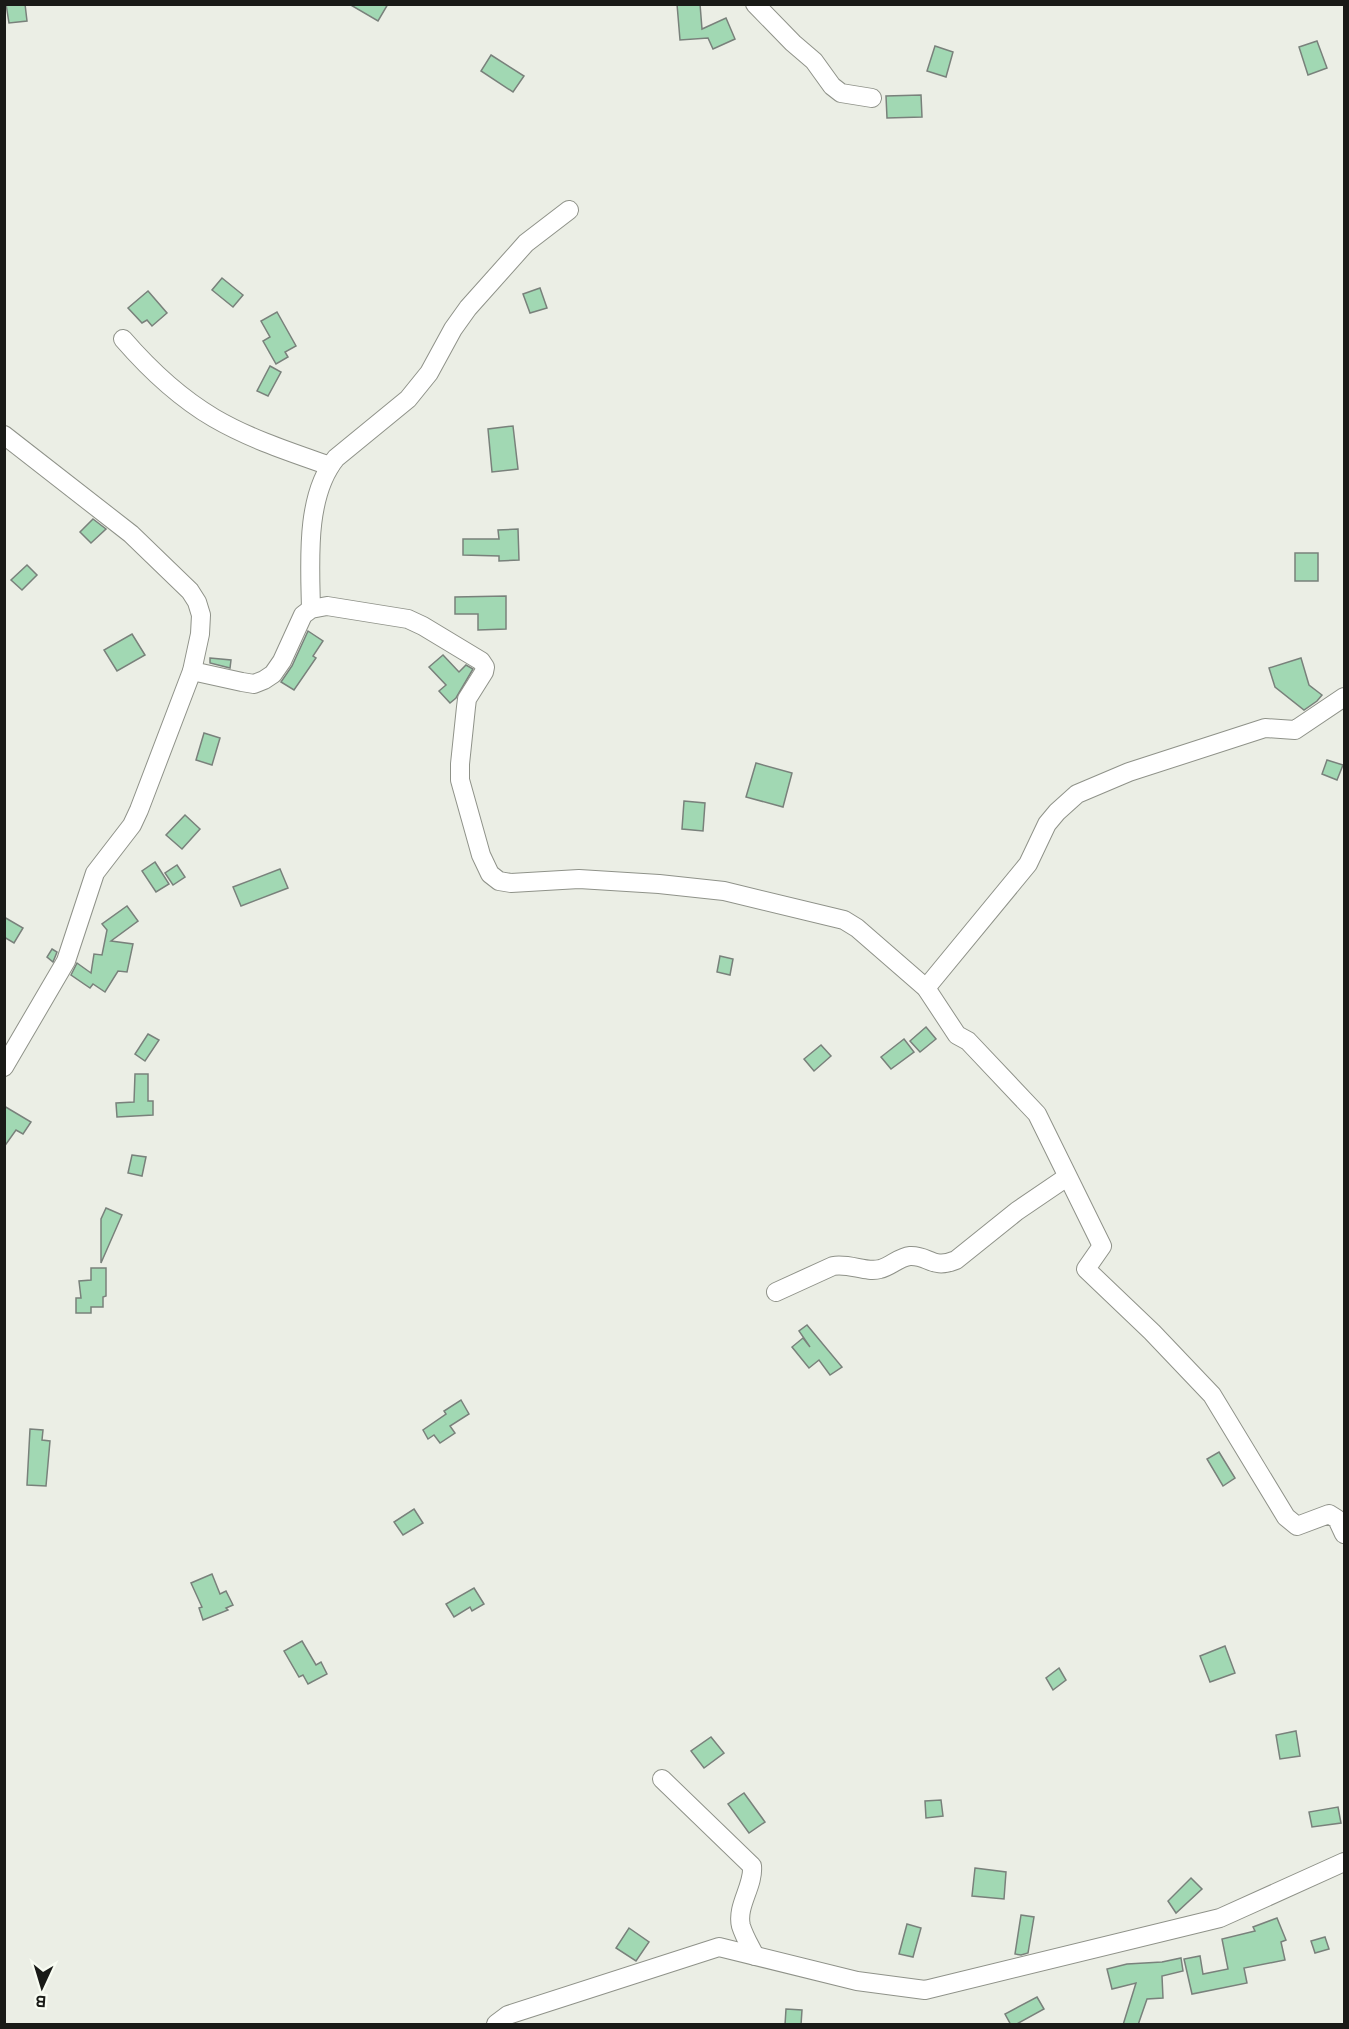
<svg xmlns="http://www.w3.org/2000/svg" width="1349" height="2029" viewBox="0 0 1349 2029" font-family="Overpass,sans-serif">
	<style>
		.building { fill: #a1d8b3; stroke: #79817b; stroke-width: 1.5 }
		.lines { fill: none; stroke-linecap: round; stroke-linejoin: round }
		.minor-casing { stroke: #8f9289; stroke-width: 20 }
		.minor { stroke: #fff; stroke-width: 18 }
	</style>
	<rect width="100%" height="100%" fill="#ebeee5"/>
	<g class="building">
		<path d="M6,4H25L27,21L9,23Z"/>
		<path d="M349,4H388L378,21Z"/>
		<path d="M677,4H700L702,29L726,18L735,39L713,49L708,38L680,40Z"/>
		<path d="M1317,41L1327,68L1308,75L1299,47Z"/>
		<path d="M935,46L953,52L946,77L927,71Z"/>
		<path d="M491,55L524,76L513,92L481,71Z"/>
		<path d="M921,95L922,117L887,118L886,96Z"/>
		<path d="M222,278L243,295L233,307L212,290Z"/>
		<path d="M540,288L547,308L530,313L523,294Z"/>
		<path d="M148,291L167,313L152,326L147,320L142,323L128,308Z"/>
		<path d="M277,312L296,346L285,352L288,357L276,364L263,341L270,337L261,321Z"/>
		<path d="M270,366L281,372L268,396L257,391Z"/>
		<path d="M513,426L518,469L492,472L488,429Z"/>
		<path d="M93,519L106,529L91,543L80,532Z"/>
		<path d="M518,529L519,560L499,561V556L463,555V539H499L498,530Z"/>
		<rect x="1295" y="553" width="23" height="28"/>
		<path d="M27,565L37,575L22,590L11,580Z"/>
		<path d="M506,596V629L478,630V614H455V597Z"/>
		<path d="M308,631L323,641L313,656L316,658L294,690L281,682L292,666Z"/>
		<path d="M132,634L145,655L117,671L104,650Z"/>
		<path d="M443,655L459,672L466,665L473,669L456,698L450,703L439,691L446,685L429,667Z"/>
		<path d="M210,658L231,660L230,668L210,663Z"/>
		<path d="M1301,658L1309,685L1322,695L1317,701L1304,710L1275,687L1269,668Z"/>
		<path d="M204,733L220,738L212,765L196,760Z"/>
		<path d="M1327,760L1343,765L1337,780L1322,774Z"/>
		<path d="M756,763L792,773L783,807L746,797Z"/>
		<path d="M684,801L705,803L703,831L682,829Z"/>
		<path d="M185,815L200,829L182,849L166,835Z"/>
		<path d="M155,862L169,884L156,892L142,871Z"/>
		<path d="M177,865L185,877L173,885L165,873Z"/>
		<path d="M280,869L288,888L241,906L233,887Z"/>
		<path d="M127,906L138,921L111,941L133,944L127,972L118,971L105,992L93,984L90,988L71,975L77,963L91,973L94,954L102,955L107,930L102,924Z"/>
		<path d="M4,917L23,928L14,943L4,937Z"/>
		<path d="M52,949L57,952L53,962L47,957Z"/>
		<path d="M720,956L733,959L730,975L717,972Z"/>
		<path d="M926,1027L936,1039L920,1052L910,1041Z"/>
		<path d="M148,1034L159,1040L145,1061L135,1054Z"/>
		<path d="M904,1039L914,1052L891,1069L881,1057Z"/>
		<path d="M821,1045L831,1056L814,1071L804,1059Z"/>
		<path d="M135,1074H148V1101H153V1115L117,1117L116,1103L134,1102Z"/>
		<path d="M4,1106L31,1122L23,1134L16,1130L4,1147Z"/>
		<path d="M132,1155L146,1157L142,1176L128,1173Z"/>
		<path d="M106,1208L122,1215L101,1263V1219Z"/>
		<path d="M91,1268H106V1296L103,1297V1307H91V1313H76V1298H81L79,1281L91,1280Z"/>
		<path d="M807,1325L842,1367L830,1375L819,1360L809,1368L792,1347L803,1338L810,1347L799,1331Z"/>
		<path d="M461,1400L469,1414L450,1426L455,1433L440,1443L434,1435L428,1439L423,1430L446,1414L444,1411Z"/>
		<path d="M30,1429L43,1430L42,1440L50,1441L46,1486L27,1485Z"/>
		<path d="M1219,1452L1235,1478L1223,1486L1207,1459Z"/>
		<path d="M414,1509L423,1523L403,1535L394,1522Z"/>
		<path d="M212,1574L220,1594L226,1591L233,1605L226,1608L228,1610L203,1620L199,1608L202,1607L191,1583Z"/>
		<path d="M474,1588L484,1604L472,1611L470,1607L454,1617L446,1604Z"/>
		<path d="M302,1641L316,1665L321,1662L327,1674L308,1684L303,1675L299,1677L284,1651Z"/>
		<path d="M1225,1646L1235,1673L1210,1682L1200,1656Z"/>
		<path d="M1059,1668L1066,1680L1053,1690L1046,1678Z"/>
		<path d="M1296,1731L1300,1756L1280,1759L1276,1735Z"/>
		<path d="M711,1737L724,1753L704,1768L691,1751Z"/>
		<path d="M744,1793L765,1822L749,1833L728,1804Z"/>
		<path d="M941,1800L943,1816L926,1818L925,1801Z"/>
		<path d="M1338,1807L1341,1823L1312,1827L1309,1812Z"/>
		<path d="M975,1868L1006,1872L1004,1899L972,1896Z"/>
		<path d="M1191,1878L1202,1889L1176,1913L1168,1901Z"/>
		<path d="M1021,1915L1034,1917L1028,1953L1021,1955L1015,1954Z"/>
		<path d="M1277,1918L1286,1940L1281,1942L1285,1960L1244,1968L1247,1983L1192,1994L1184,1959L1200,1956L1203,1974L1228,1969L1222,1939L1255,1931L1253,1927Z"/>
		<path d="M907,1924L921,1928L913,1957L899,1954Z"/>
		<path d="M629,1928L649,1942L636,1961L616,1948Z"/>
		<path d="M1325,1937L1329,1949L1315,1953L1311,1941Z"/>
		<path d="M1181,1958L1183,1971L1162,1976L1163,1998L1147,1999L1138,2025H1123L1136,1983L1112,1989L1107,1969L1127,1964L1162,1962Z"/>
		<path d="M1037,1997L1044,2009L1015,2025H1011L1005,2014Z"/>
		<path d="M786,2009L802,2010L801,2025H785Z"/>
	</g>
	<g class="lines">
		<g class="minor-casing">
			<g id="minor">
				<path d="M755,4L793,43L814,61L832,86L841,93L872,98"/>
				<path d="M123,339C149,369 180,398 214,418C250,439 290,452 330,466"/>
				<path d="M4,435L131,534L190,591L197,602L201,615L200,634L192,671L139,810L132,825L95,873L66,961L4,1067"/>
				<path d="M311,609C310,562 305,496 336,458L408,399L429,373L453,329L468,308L526,243L569,210"/>
				<path d="M192,671L242,682L254,684L264,680L273,674L282,661L303,615L311,609L327,606L408,619L423,626L481,661L485,667L484,672L467,699L466,707L460,764V780L481,855L490,874L499,881L511,883L579,879L659,884L724,891L844,920L857,928L926,988L957,1035L968,1041L1037,1114L1102,1246L1086,1269L1152,1332L1212,1395L1286,1517L1297,1526L1329,1514L1337,1519L1344,1534"/>
				<path d="M926,988L1028,864L1047,824L1057,812L1077,794L1129,772L1265,728L1295,730L1344,697"/>
				<path d="M776,1292L833,1266C850,1263 866,1273 880,1269C890,1267 899,1257 910,1256C929,1255 932,1270 956,1260L1017,1211L1067,1177"/>
				<path d="M662,1779L752,1866C754,1886 736,1906 741,1926C744,1936 750,1946 755,1956"/>
				<path d="M496,2024L508,2015L719,1947L857,1981L925,1990L1220,1918L1344,1862"/>
			</g>
		</g>
		<use href="#minor" class="minor"/>
	</g>
	<rect width="1349" height="2029" fill="none" stroke="#191a17" stroke-width="12"/>
	<g transform="translate(42 1987) rotate(184)" stroke="#f8fcf2" stroke-width="4.5" paint-order="stroke">
	<path d="M0-4.5L10 22L0 15L-10 22Z" fill="#191a17"/>
	<text y="-9" font-size="16" font-weight="bold" text-anchor="middle" fill="#191a17">B</text>
	</g>
</svg>
